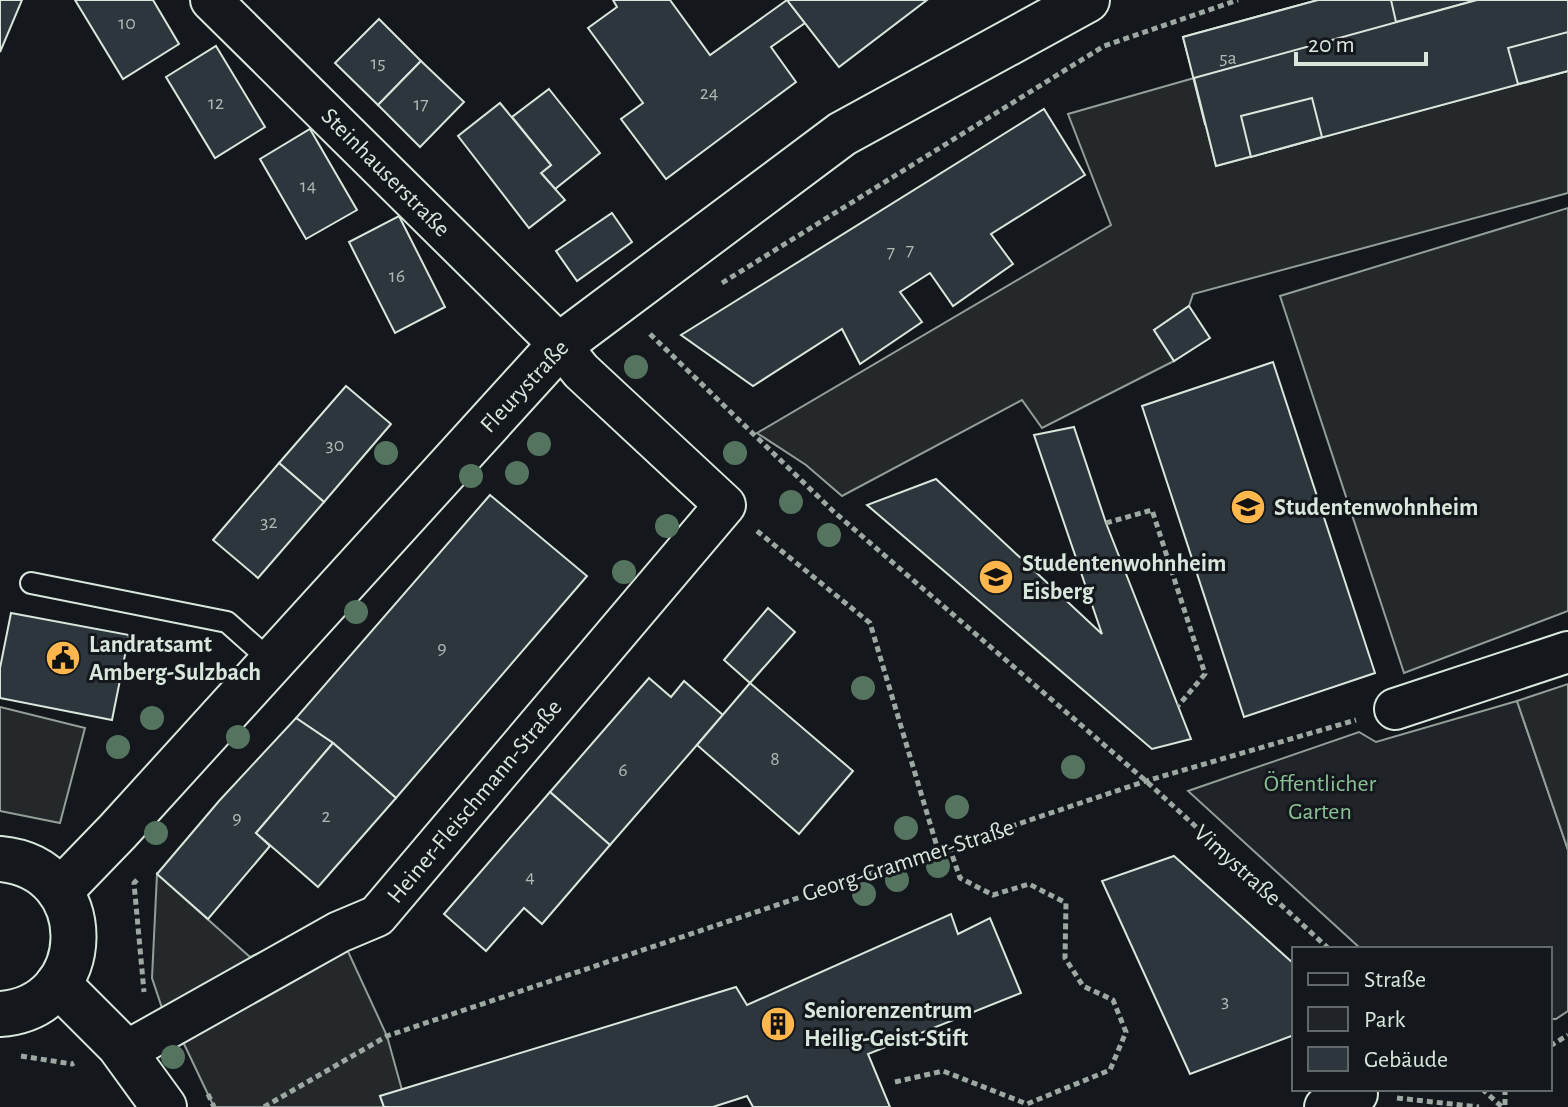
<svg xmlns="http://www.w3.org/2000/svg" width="1568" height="1107" viewBox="0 0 1568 1107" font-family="'Alegreya Sans',sans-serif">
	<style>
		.green { fill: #202428; stroke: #939e99; stroke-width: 2 }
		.parking { fill: #24282b; stroke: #939e99; stroke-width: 2 }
		.building { fill: #2c363c; stroke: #d8e6dc; stroke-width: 2 }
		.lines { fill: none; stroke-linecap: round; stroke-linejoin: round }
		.lane-casing { stroke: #d8e6dc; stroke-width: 24 }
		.street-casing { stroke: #d8e6dc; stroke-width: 44 }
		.secondary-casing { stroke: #d8e6dc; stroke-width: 48 }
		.path { stroke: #9da8a2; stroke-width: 5; stroke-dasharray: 6 4; stroke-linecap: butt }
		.lane { stroke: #14181c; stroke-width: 20 }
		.street { stroke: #14181c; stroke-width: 40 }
		.secondary { stroke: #14181c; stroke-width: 44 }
		.tree { fill: #55745f }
		.labels { text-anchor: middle; stroke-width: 6; stroke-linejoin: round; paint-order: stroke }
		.number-label { font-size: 20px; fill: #adbab4 }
		.street-label { font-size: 24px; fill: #d8e6dc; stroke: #14181c }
		.poi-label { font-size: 24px; font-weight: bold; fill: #d8e6dc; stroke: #14181c; text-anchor: start }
		.park-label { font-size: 24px; fill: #8ac095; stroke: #14181c }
	</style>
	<rect width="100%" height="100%" fill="#14181c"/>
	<path class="green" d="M1517,701L1568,850V1011L1556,1019H1550V949H1361L1188,791L1359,732L1376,742Z"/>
	<g class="parking">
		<path d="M1568,71V193L1193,294L1189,306L1154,330L1174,361L1042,428L1022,400L842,496L806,465L757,433L1111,225L1068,114L1194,78L1216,166Z"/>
		<path d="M1568,208V611L1404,673L1280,296Z"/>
		<path d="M1568,684V850L1517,701Z"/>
		<path d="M0,707L85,728L60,823L0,811Z"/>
		<path d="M157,874L250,957L336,918L339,932L387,1036L402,1090L380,1096L384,1107H214L175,1025L162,1008L152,978Z"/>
	</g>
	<g class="building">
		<path d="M0,0H22L0,52Z"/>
		<path d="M75,0H153L179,44L123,79Z"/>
		<path d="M613,0H670L710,55L787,0L805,23L771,47L796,82L666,179L621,119L643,103L588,28L617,7Z"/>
		<path d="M787,0H927L839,67Z"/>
		<path d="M1318,0H1391L1396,22L1194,78L1183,37Z"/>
		<path d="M1318,0H1568V32L1205,124L1183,37Z"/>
		<path d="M1391,0H1477L1396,22Z"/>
		<path d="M1477,0H1568V71L1216,166L1194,78Z"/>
		<path d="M379,19L421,61L378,105L335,63Z"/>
		<path d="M1568,32V71L1518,84L1508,48Z"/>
		<path d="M216,46L265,127L215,158L166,77Z"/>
		<path d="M421,61L464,102L420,147L378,105Z"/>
		<path d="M549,89L600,153L555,189L541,173L551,165L512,117Z"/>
		<path d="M1312,98L1322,137L1251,157L1241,116Z"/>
		<path d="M500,103L551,165L541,173L565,200L529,228L458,136Z"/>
		<path d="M1044,109L1085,175L991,234L1013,264L953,306L930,273L900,292L922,322L860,364L842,329L753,386L681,335Z"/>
		<path d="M310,129L357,210L306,239L260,159Z"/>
		<path d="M612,213L632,242L577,281L556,251Z"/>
		<path d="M399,216L445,307L395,333L349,242Z"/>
		<path d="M1189,306L1210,338L1174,361L1154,330Z"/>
		<path d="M1273,362L1375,673L1244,717L1142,406Z"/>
		<path d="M346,386L391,424L324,502L279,463Z"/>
		<path d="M1074,427L1106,523L1191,739L1152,749L867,505L936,479L1102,634L1034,435Z"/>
		<path d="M279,463L324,502L258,578L213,540Z"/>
		<path d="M490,495L587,576L396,798L333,743L296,718Z"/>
		<path d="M768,608L795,632L750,683L724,660Z"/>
		<path d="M11,613L129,635L112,720L0,698V668Z"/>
		<path d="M649,678L671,697L684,681L723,715L610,845L550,792Z"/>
		<path d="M750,683L853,771L799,834L697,745Z"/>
		<path d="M296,718L333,743L256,833L270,846L208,919L157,874L219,801Z"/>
		<path d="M333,743L396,798L318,887L256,833Z"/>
		<path d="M550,792L610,845L542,924L524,908L486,951L444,914Z"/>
		<path d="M1174,856L1294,964V1035L1190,1074L1102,881Z"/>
		<path d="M951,914L958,934L990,918L1021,993L868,1054L890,1107H753L747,1096L713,1107H384L380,1096L736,987L747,1005Z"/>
	</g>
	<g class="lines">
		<g class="lane-casing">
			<path id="lane" d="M31,583L227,622L272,662"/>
		</g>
		<g class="street-casing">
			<g id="street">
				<path d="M1395,709L1568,652"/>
				<path d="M125,1052L339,932L377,916L725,505L581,371L560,345L211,0"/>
				<path d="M1325,1107L1357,1094"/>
			</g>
		</g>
		<g class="secondary-casing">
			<g id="secondary">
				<path d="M0,859C100,868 96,1008 0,1014"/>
				<path d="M60,891L118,831L560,345L842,134L1087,0"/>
				<path d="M58,984L119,1045L164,1107"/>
			</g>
		</g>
		<g class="path">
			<path d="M722,283L1104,46L1238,0"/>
			<path d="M650,334L833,511L1146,781L1329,949"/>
			<path d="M1106,523L1152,510L1205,674L1178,706"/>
			<path d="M757,531L870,623L938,850"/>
			<path d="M137,880L134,883L144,992"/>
			<path d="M1550,1046L1568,1035"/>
			<path d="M21,1056L72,1064L74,1063"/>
			<path d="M895,1082L943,1071L1027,1104L1110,1070L1126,1032L1113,1000L1083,986L1065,958L1066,903L1029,884L993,895L960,878L949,846"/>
			<path d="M1482,1089L1502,1107"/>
			<path d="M1505,1089V1107"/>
			<path d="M208,1094L214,1107"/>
			<path d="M1397,1098L1479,1107"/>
			<path d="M264,1107L387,1036L1146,781L1356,720"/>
		</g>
		<use href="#lane" class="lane"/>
		<use href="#street" class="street"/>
		<use href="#secondary" class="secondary"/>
	</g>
	<g class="tree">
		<circle cx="636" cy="367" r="12"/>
		<circle cx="539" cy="444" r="12"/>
		<circle cx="386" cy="453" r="12"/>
		<circle cx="735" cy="453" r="12"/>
		<circle cx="517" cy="473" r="12"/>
		<circle cx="471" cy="476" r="12"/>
		<circle cx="791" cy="502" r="12"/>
		<circle cx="667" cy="526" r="12"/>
		<circle cx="829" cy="535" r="12"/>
		<circle cx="624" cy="572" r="12"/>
		<circle cx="356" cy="612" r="12"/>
		<circle cx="863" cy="688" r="12"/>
		<circle cx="152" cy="718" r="12"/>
		<circle cx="238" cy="737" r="12"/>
		<circle cx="118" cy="747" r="12"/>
		<circle cx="1073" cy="767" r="12"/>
		<circle cx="957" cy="807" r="12"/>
		<circle cx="906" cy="828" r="12"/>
		<circle cx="156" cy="833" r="12"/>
		<circle cx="938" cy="866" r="12"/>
		<circle cx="897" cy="880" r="12"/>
		<circle cx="864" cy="894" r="12"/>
		<circle cx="173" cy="1057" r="12"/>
	</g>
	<defs>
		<g id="university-disc" transform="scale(1.8)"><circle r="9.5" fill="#ffb74d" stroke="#14181c"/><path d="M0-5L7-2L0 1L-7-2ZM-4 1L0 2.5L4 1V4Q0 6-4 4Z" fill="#111"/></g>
		<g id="civic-disc" transform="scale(1.8)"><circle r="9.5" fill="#ffb74d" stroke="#14181c"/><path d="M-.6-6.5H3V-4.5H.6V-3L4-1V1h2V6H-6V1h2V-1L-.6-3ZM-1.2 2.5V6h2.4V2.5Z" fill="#111"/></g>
		<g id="building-disc" transform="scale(1.8)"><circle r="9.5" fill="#ffb74d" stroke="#14181c"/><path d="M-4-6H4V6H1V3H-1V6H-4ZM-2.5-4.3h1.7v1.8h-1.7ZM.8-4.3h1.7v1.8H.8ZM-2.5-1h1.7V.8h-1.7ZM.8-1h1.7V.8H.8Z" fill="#111"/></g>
	</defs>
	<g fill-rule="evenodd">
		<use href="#university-disc" x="1248" y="507"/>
		<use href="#university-disc" x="996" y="577"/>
		<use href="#civic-disc" x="63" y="658"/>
		<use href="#building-disc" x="778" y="1024"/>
	</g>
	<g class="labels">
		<g class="number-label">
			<text x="127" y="29">10</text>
			<text x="1228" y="64">5a</text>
			<text x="378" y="69">15</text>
			<text x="709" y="99">24</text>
			<text x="216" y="109">12</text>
			<text x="421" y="110">17</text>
			<text x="308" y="192">14</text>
			<text x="910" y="256">7</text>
			<text x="891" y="258">7</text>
			<text x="397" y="282">16</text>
			<text x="335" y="451">30</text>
			<text x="269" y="528">32</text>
			<text x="442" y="654">9</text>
			<text x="775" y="765">8</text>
			<text x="623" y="776">6</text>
			<text x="326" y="822">2</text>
			<text x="237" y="824">9</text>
			<text x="530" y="883">4</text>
			<text x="1225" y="1007">3</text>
		</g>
		<g class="street-label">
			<text transform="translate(386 172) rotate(45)" y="8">Steinhauserstraße</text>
			<text transform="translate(524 386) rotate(-47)" y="8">Fleurystraße</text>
			<text transform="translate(474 801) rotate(-50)" y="8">Heiner-Fleischmann-Straße</text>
			<text transform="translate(908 860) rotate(-18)" y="8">Georg-Grammer-Straße</text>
			<text transform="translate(1238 865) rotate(42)" y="8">Vimystraße</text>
		</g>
		<g class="poi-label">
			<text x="1274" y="515">Studentenwohnheim</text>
			<text x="1022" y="571">Studentenwohnheim<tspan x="1022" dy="28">Eisberg</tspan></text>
			<text x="89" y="652">Landratsamt<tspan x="89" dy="28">Amberg-Sulzbach</tspan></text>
			<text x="804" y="1018">Seniorenzentrum<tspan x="804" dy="28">Heilig-Geist-Stift</tspan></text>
		</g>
		<g class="park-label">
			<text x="1320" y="791">Öffentlicher<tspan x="1320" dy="28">Garten</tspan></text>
		</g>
	</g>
	<rect x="1292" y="947" width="260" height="144" fill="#14181c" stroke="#626a69" stroke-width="2"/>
	<rect x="1308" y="973" width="40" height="12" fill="#14181c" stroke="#626a69" stroke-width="2"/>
	<text x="1364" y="987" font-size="24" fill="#d8e6dc">Straße</text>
	<rect x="1308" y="1007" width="40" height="24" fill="#202428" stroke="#626a69" stroke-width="2"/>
	<text x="1364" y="1027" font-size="24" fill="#d8e6dc">Park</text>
	<rect x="1308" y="1047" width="40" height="24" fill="#2c363c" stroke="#626a69" stroke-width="2"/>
	<text x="1364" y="1067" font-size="24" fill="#d8e6dc">Gebäude</text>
	<path d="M1296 52v12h130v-12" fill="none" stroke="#d8e6dc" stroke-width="4"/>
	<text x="1308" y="52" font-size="24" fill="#d8e6dc" stroke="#14181c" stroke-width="6" paint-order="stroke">20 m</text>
</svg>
